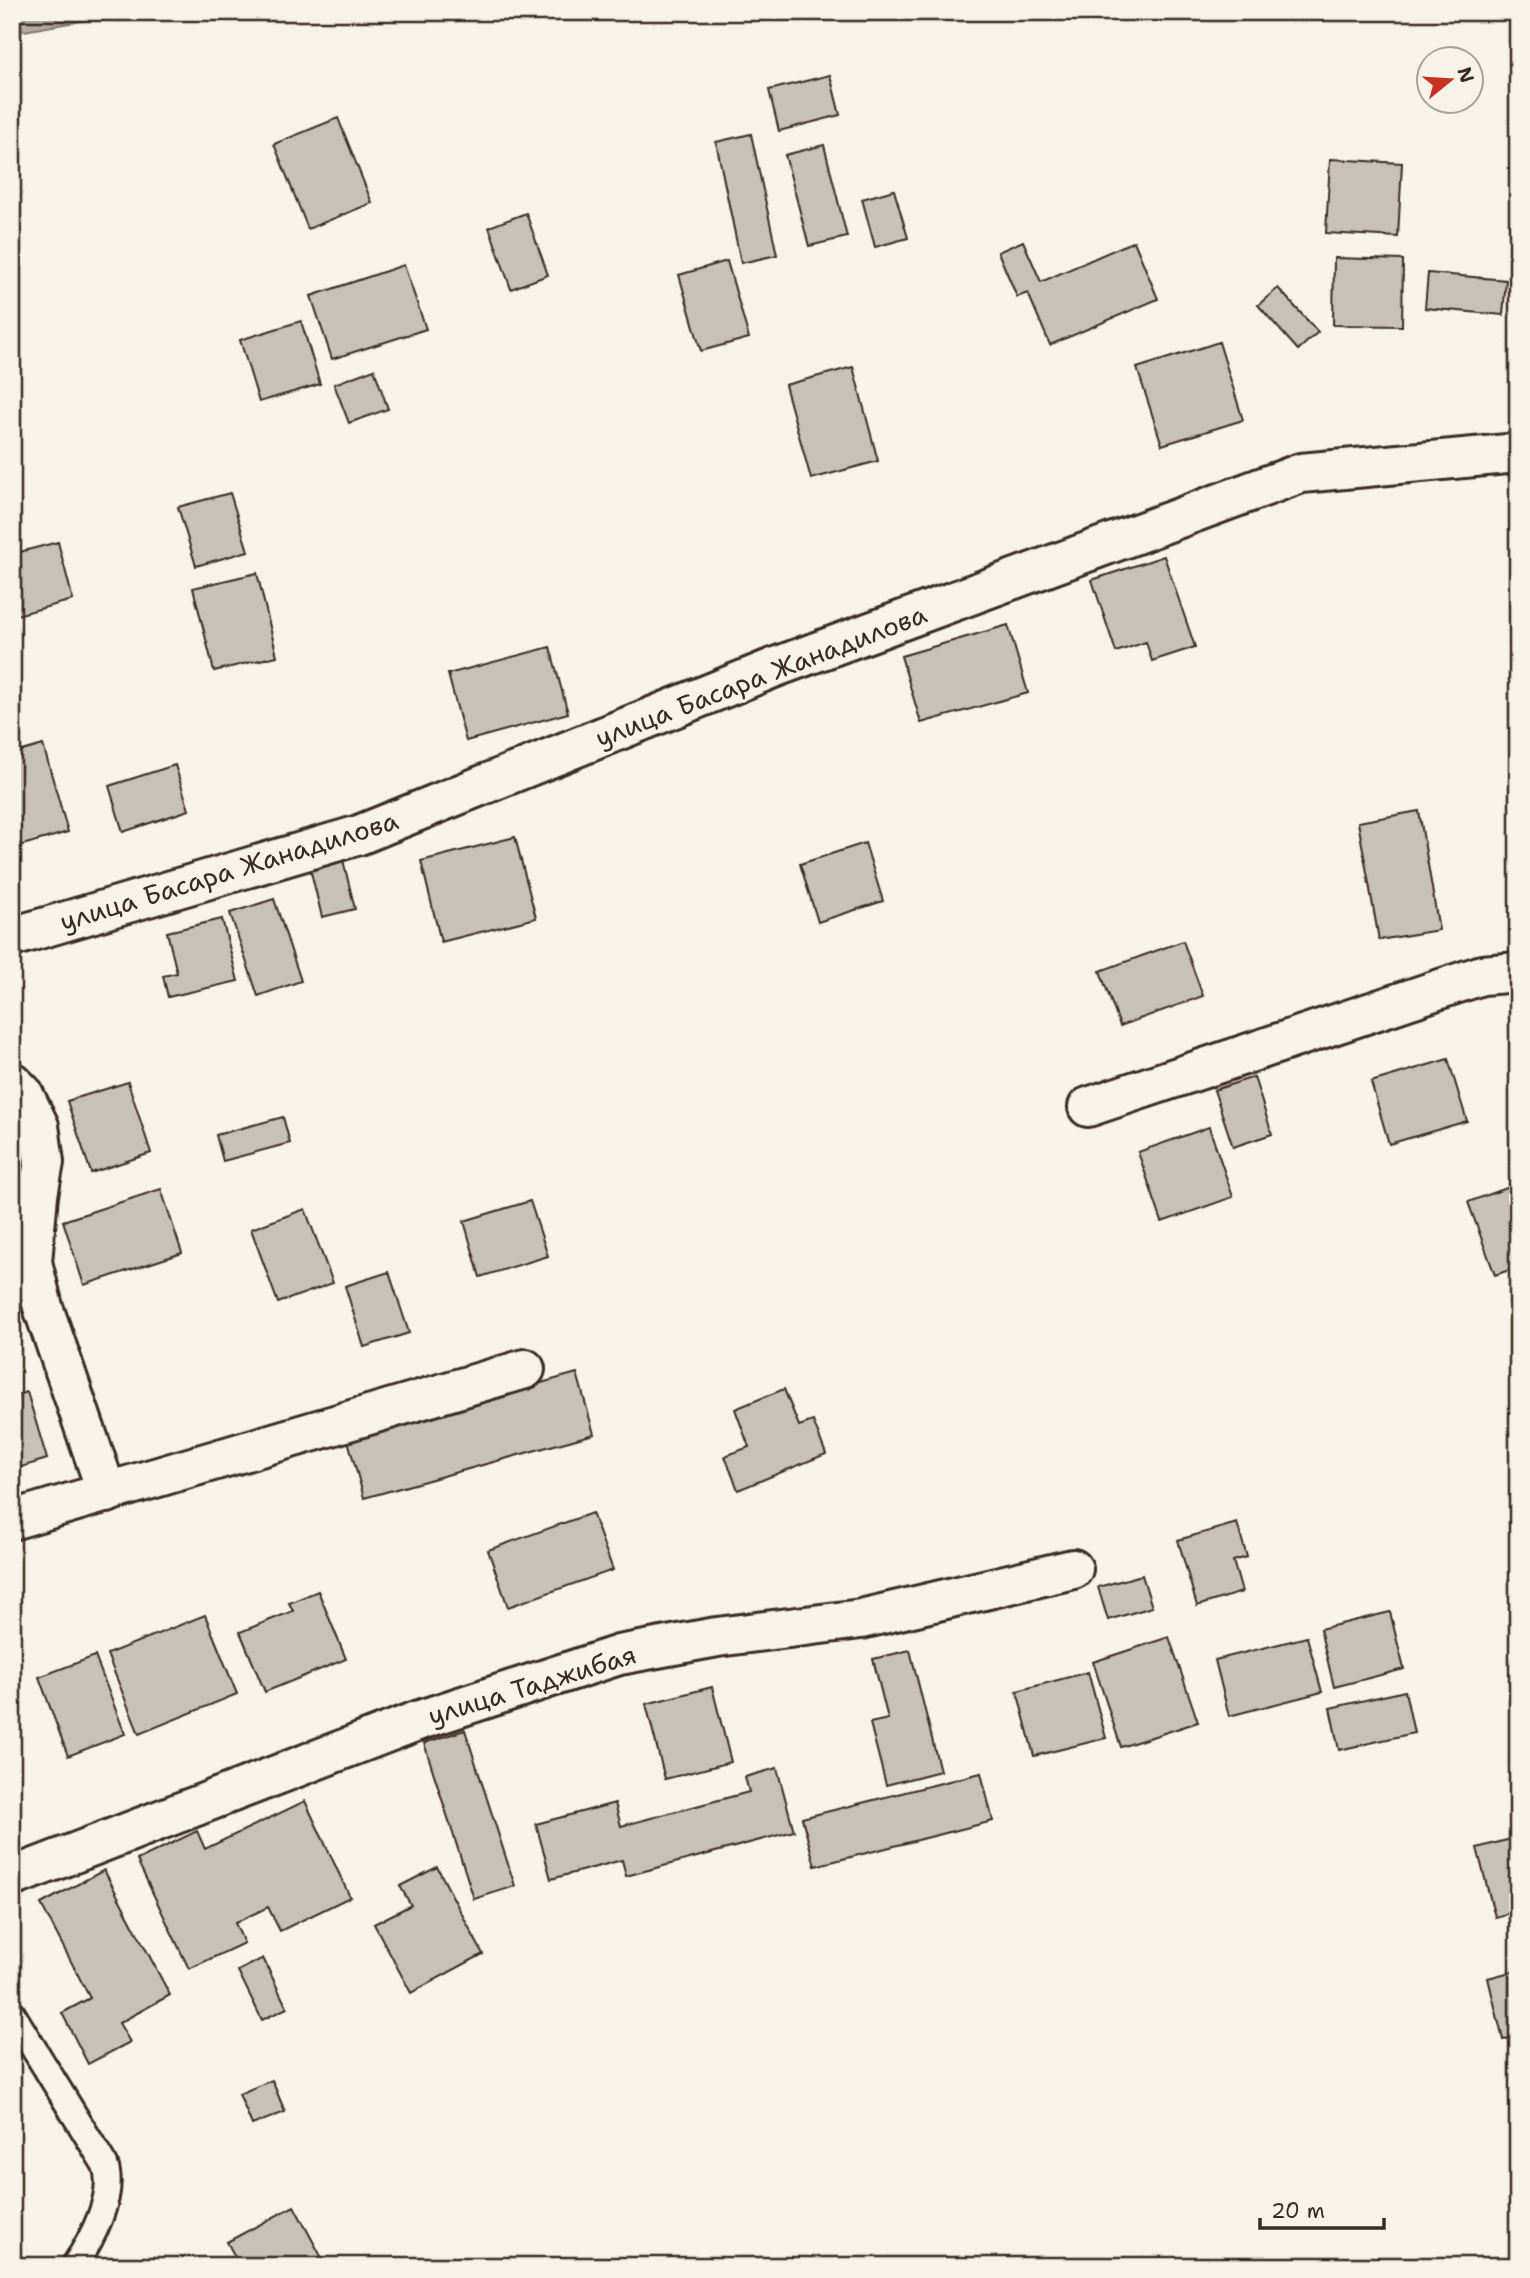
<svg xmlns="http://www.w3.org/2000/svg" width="1530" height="2278" viewBox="0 0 1530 2278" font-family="'Shantell Sans',sans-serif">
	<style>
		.water { fill: #b4aca0; stroke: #84786c; stroke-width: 2 }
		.building { fill: #c8c1b6; stroke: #3b2a1e; stroke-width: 2 }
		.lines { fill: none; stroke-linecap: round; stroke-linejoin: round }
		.lane-casing { stroke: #3b2a1e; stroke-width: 30 }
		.street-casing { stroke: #3b2a1e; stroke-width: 44 }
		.lane { stroke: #f7f3e8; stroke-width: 24 }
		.street { stroke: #f7f3e8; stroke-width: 38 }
		.labels { text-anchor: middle; stroke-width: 6; stroke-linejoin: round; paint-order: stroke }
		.street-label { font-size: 26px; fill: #3b2a1e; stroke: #f7f3e8 }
	</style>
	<rect width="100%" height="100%" fill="#f7f3e8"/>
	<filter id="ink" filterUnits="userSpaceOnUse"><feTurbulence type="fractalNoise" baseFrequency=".0143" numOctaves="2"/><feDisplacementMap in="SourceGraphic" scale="14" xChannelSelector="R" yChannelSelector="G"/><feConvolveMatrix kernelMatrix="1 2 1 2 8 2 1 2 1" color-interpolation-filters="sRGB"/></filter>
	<g filter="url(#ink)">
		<path class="water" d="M12,12H169L122,21L93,19L12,33Z"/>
		<g class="building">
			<path d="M830,75L840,115L779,131L769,90Z"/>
			<path d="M338,118L372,203L308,229L274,144Z"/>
			<path d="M751,134L777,255L741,263L716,142Z"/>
			<path d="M824,145L847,237L809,246L785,155Z"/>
			<path d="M1330,159L1402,163L1398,237L1326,233Z"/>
			<path d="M894,190L908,238L875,247L862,199Z"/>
			<path d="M526,213L548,275L511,289L489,227Z"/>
			<path d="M1023,241L1041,282L1134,241L1158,299L1050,345L1028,293L1017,297L998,252Z"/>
			<path d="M1334,258L1403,260L1402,326L1333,325Z"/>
			<path d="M727,261L749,338L701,351L679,275Z"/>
			<path d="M404,265L426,329L332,359L311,296Z"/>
			<path d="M1428,273L1506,280L1503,315L1425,308Z"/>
			<path d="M1278,288L1318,332L1298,350L1258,305Z"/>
			<path d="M301,321L320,384L259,402L240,340Z"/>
			<path d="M1219,342L1243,420L1162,445L1137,368Z"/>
			<path d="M853,367L878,461L811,479L785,385Z"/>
			<path d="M374,369L388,409L349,423L334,384Z"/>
			<path d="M230,493L248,551L196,566L178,507Z"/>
			<path d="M1518,509V581H1514Z"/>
			<path d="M58,542L73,600L13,616L12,554Z"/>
			<path d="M1164,556L1195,647L1152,661L1146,642L1116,652L1092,580Z"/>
			<path d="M257,573L277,656L214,671L193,588Z"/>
			<path d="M1008,625L1028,693L921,723L901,656Z"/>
			<path d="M550,647L568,713L466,741L448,674Z"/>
			<path d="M43,745L68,832L12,848V754Z"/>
			<path d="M175,765L189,810L123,832L109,786Z"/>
			<path d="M1419,811L1439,930L1379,940L1358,822Z"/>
			<path d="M515,837L536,918L441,942L421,861Z"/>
			<path d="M865,843L883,901L818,922L800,864Z"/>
			<path d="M343,860L355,909L322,917L310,868Z"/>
			<path d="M274,899L301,981L258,996L230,913Z"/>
			<path d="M222,919L238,981L168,997L163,976L177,973L167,932Z"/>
			<path d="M1183,941L1203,996L1120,1026L1100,971Z"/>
			<path d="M1448,1059L1467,1121L1389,1144L1371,1082Z"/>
			<path d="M1254,1077L1272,1134L1233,1147L1214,1090Z"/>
			<path d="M128,1082L151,1153L91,1173L67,1101Z"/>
			<path d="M283,1117L290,1143L223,1161L216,1135Z"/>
			<path d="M1209,1127L1233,1197L1162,1222L1138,1152Z"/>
			<path d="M1518,1184V1267L1495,1275L1468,1202Z"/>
			<path d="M161,1189L182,1253L84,1285L63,1221Z"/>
			<path d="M530,1201L548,1256L480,1277L464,1221Z"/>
			<path d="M305,1209L333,1283L278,1303L251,1229Z"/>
			<path d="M389,1272L409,1333L364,1347L345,1286Z"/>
			<path d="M577,1373L594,1434L364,1498L347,1437Z"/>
			<path d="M784,1389L799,1426L813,1421L826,1454L738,1490L725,1456L749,1447L735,1409Z"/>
			<path d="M27,1392L47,1459L12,1470V1397Z"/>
			<path d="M592,1513L613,1570L508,1607L488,1550Z"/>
			<path d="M1237,1523L1247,1557L1233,1561L1242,1592L1197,1606L1178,1540Z"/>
			<path d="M1142,1575L1152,1607L1108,1620L1098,1587Z"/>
			<path d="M318,1591L346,1659L265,1692L240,1632L293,1611L289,1603Z"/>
			<path d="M1390,1612L1404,1669L1334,1687L1320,1629Z"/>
			<path d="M205,1615L237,1694L139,1734L107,1654Z"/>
			<path d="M1169,1637L1198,1722L1121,1747L1093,1662Z"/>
			<path d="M1307,1637L1322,1692L1229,1716L1215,1660Z"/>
			<path d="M910,1650L940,1771L886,1785L870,1723L888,1719L873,1659Z"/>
			<path d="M95,1656L125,1734L68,1756L39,1677Z"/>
			<path d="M1088,1672L1106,1738L1034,1756L1017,1691Z"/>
			<path d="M712,1687L731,1762L665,1779L646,1704Z"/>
			<path d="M1405,1691L1414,1733L1339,1750L1330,1708Z"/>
			<path d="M465,1730L515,1886L474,1899L424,1743Z"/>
			<path d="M777,1768L794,1831L626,1876L622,1860L551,1879L536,1824L615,1803L621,1826L749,1792L745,1777Z"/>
			<path d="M981,1773L993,1821L815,1866L802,1818Z"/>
			<path d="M305,1801L350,1897L280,1931L268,1907L235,1923L244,1943L189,1969L137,1860L197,1831L205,1849Z"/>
			<path d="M1518,1837V1911L1495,1917L1477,1848Z"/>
			<path d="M437,1867L483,1954L411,1993L374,1924L411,1905L400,1886Z"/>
			<path d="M104,1870L170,1995L119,2023L130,2042L88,2064L62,2013L90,1998L41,1904Z"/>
			<path d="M263,1958L287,2008L262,2020L238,1971Z"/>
			<path d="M1518,1970V2036L1503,2040L1488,1978Z"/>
			<path d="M272,2080L285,2112L252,2125L239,2094Z"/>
			<path d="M294,2206L323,2260L312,2266H240L227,2242Z"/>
		</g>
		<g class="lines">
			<g class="lane-casing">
				<path id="lane" d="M12,2013L105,2165C116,2195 91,2241 74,2266"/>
			</g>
			<g class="street-casing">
				<g id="street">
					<path d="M12,937L359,835L773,668L1301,473L1518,453"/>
					<path d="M12,1082L23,1093L39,1126L44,1162L38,1195L32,1262L43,1307L107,1493"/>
					<path d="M1088,1107L1482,975L1518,972"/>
					<path d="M12,1520L525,1369"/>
					<path d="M12,1877L417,1721L619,1655L717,1637L861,1619L1073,1569"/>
				</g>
			</g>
			<use href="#lane" class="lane"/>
			<use href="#street" class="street"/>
		</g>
	</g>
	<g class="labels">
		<g class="street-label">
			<text transform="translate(761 676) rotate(-21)" y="9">улица Басара Жанадилова</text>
			<text transform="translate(229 871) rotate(-17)" y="9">улица Басара Жанадилова</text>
			<text transform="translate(532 1685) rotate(-17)" y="9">улица Таджибая</text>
		</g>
	</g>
	<rect width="1530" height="2278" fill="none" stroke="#f7f3e8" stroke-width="42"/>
	<rect x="21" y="21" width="1488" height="2236" fill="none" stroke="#3b2a1e" stroke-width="2.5" filter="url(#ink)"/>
	<g transform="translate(1450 80) rotate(72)"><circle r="33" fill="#f7f3e8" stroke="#aca397" stroke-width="2"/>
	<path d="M0-5L12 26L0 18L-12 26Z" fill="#c8321e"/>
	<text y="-10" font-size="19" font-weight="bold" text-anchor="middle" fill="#3b2a1e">N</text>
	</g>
	<path d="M1260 2218v10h124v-10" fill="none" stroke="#3b2a1e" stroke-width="3.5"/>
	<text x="1271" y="2218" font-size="21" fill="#3b2a1e" stroke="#f7f3e8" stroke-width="5" paint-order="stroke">20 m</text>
</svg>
